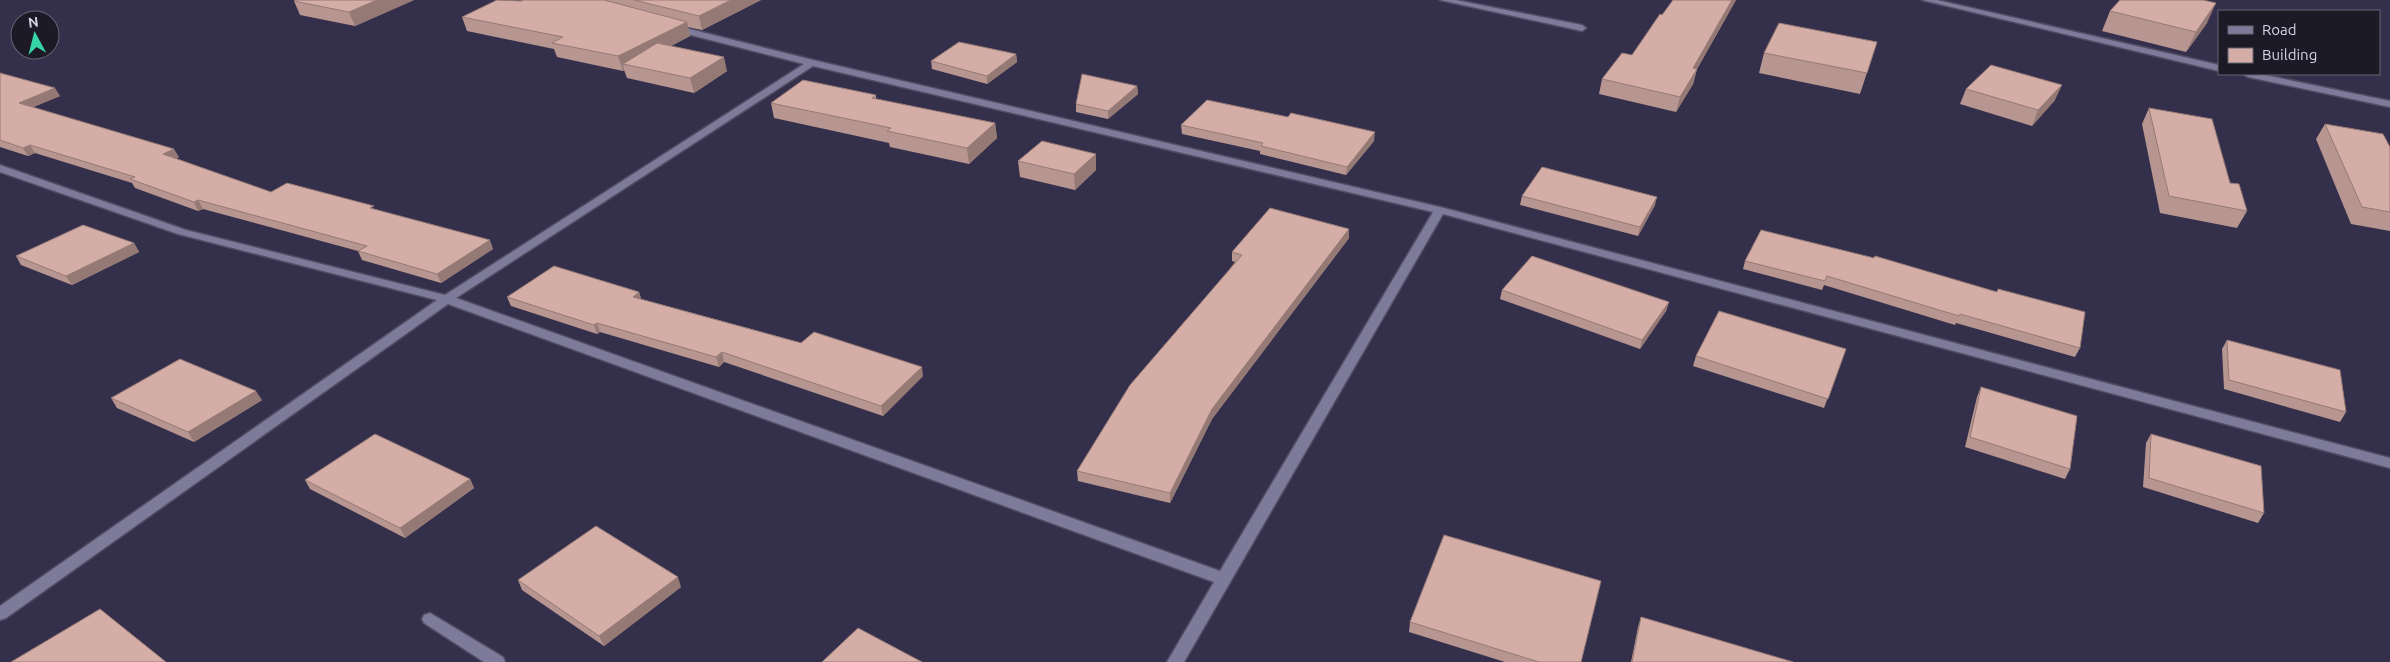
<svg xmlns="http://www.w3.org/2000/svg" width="2390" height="662" viewBox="0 0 2390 662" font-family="Ubuntu,sans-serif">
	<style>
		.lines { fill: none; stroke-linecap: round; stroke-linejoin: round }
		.minor-casing { stroke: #504c63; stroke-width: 3 }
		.minor { fill: #7e7b9a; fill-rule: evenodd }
		.wall { fill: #b79590 }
		.shaded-wall { fill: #957975 }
		.building { fill: #d5ada7; stroke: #957975 }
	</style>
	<rect width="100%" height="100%" fill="#34304b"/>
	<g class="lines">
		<g class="minor-casing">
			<g id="minor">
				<path d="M1440,0H1456L1582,25L1586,28L1582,31Z"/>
				<path d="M1922,0H1937L2219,65V71Z"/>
				<path d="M674,25L813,60L1444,208L2390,458V468L1443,214L1184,662H1167L1214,582L448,304L6,618L0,620V606L437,300L178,234L0,172V165L186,230L445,295L804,64L671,30L670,28ZM813,66L1433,212L1220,571L456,298Z"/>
				<path d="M2243,74H2260L2390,101V107L2248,77Z"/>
				<path d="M430,613L503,657L505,662H484L424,623L422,619L424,615Z"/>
			</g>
		</g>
		<use href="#minor" class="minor"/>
	</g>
	<g class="wall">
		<path d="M414,0L355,26L300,15L294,1Z"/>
		<path d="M523,0H761L702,30L688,27L690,36L671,46L727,71L694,93L627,78L624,70L623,71L557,57L554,49L467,31L462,17Z"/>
		<path d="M1736,0L1697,69L1693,84L1676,112L1599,94L1602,79L1632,55L1662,15Z"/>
		<path d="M2110,11L2207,23L2186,52L2102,31Z"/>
		<path d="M1877,42L1860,94L1759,73L1764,53Z"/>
		<path d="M1016,54L1017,62L987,84L932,69L931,61Z"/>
		<path d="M0,73L60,96L33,107L179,157L176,159L271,192L375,209L493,249L441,283L362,260L358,251L203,209L198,211L135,188L132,183L35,153L28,156L0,147Z"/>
		<path d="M1137,86L1138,94L1108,119L1076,112V104Z"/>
		<path d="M1966,89L2055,100L2032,126L1960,104Z"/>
		<path d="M876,95V99L995,123L997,138L969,164L890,147L889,143L774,118L771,103Z"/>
		<path d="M2149,108L2230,183L2247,211L2237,228L2160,213L2142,124Z"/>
		<path d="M2325,124L2390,147V231L2351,224L2316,139Z"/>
		<path d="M1181,125L1374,141L1346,175L1260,154V151L1182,134Z"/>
		<path d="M1018,161L1096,170L1075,190L1020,177Z"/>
		<path d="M1522,196L1655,205L1638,236L1520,205Z"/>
		<path d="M1349,238L1212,419L1170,503L1078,481L1077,471L1235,262L1232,261V252Z"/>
		<path d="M134,243L139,252L72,285L21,265L16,256Z"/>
		<path d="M1745,261L1997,292L1998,289L2080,348L2075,357L1956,323L1955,325L1824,285L1822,290L1743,269Z"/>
		<path d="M1502,290L1669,302L1666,311L1640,349L1500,299Z"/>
		<path d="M639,292L641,299L923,376L883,416L724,362L719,367L600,332L597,334L511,306L507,297Z"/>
		<path d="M2227,340L2346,412L2340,422L2224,389L2222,349Z"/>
		<path d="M1846,349L1824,408L1693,366L1696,356Z"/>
		<path d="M1981,387L2070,469L2065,479L1965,447L1977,397Z"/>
		<path d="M111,398L262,400L194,442L117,408Z"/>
		<path d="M2151,434L2264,513L2258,523L2143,487L2146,443Z"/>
		<path d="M470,479L474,488L405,538L310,489L305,480Z"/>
		<path d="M518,580L681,587L604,646L522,590Z"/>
		<path d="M1641,617L1793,662H1631L1638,627Z"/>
		<path d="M1410,622L1581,662H1505L1409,632Z"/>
	</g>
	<g class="shaded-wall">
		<path d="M377,0H414L355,26L349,12Z"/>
		<path d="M731,0H761L702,30L699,16Z"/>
		<path d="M1732,0H1736L1692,78L1697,69L1693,84L1676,112L1680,97L1693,68Z"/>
		<path d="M2216,3L2207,23L2186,52L2196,32Z"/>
		<path d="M687,22L690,36L633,66L623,64L624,70L623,71L618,56Z"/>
		<path d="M1016,54L1017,62L987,84V76Z"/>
		<path d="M724,57L727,71L694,93L690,78Z"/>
		<path d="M2062,85L2055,100L2032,126L2038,110Z"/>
		<path d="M1137,86L1138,94L1108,119V111Z"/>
		<path d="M55,88L60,96L24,111L19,103Z"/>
		<path d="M995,123L997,138L969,164L967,148Z"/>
		<path d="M1375,132L1374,141L1346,175L1347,167Z"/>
		<path d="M30,145L35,153L28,156L23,148Z"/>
		<path d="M174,149L179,157L167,163L163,154Z"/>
		<path d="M1096,154V170L1075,190L1074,174Z"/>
		<path d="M1657,197L1655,205L1638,236L1640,227Z"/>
		<path d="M198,200L203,209L198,211L194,202Z"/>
		<path d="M1349,229V238L1212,419L1170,503V493L1212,409Z"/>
		<path d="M490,240L493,249L441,283L437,274Z"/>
		<path d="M134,243L139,252L72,285L66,276Z"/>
		<path d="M639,292L642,302L633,297Z"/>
		<path d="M1669,302L1666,311L1640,349L1642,340Z"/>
		<path d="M597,323L600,332L597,334L594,325Z"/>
		<path d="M722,352L724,362L719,367L716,357Z"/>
		<path d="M922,367L923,376L883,416L881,406Z"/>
		<path d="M256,391L262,400L194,442L188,432Z"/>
		<path d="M470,479L474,488L405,538L400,528Z"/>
		<path d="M678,577L681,587L604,646L599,636Z"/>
	</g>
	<g class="building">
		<path d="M295,0H377L349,12L294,1Z"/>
		<path d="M497,0L522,1L523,0H604L687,22L618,56L552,43L563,37L462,17Z"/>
		<path d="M634,0H731L699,16Z"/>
		<path d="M1673,0H1732L1693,68L1697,69L1680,97L1602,79L1622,53L1632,55L1660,14L1662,15Z"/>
		<path d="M2120,0H2203L2216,3L2196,32L2110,11Z"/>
		<path d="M1779,23L1877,42L1867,73L1764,53Z"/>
		<path d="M959,42L1016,54L987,76L931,61Z"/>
		<path d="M657,43L724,57L690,78L623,64Z"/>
		<path d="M1991,65L2062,85L2038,110L1966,89Z"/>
		<path d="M0,73L55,88L19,103L174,149L163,154L271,192L287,183L374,206L370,208L490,240L437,274L358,251L367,246L198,200L194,202L130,179L135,177L30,145L23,148L0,140Z"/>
		<path d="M1082,74L1137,86L1108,111L1076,104Z"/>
		<path d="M803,80L876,95L872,98L995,123L967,148L887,131L891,128L771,103Z"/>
		<path d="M1207,100L1288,117L1291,113L1375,132L1347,167L1261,146L1263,143L1181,125Z"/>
		<path d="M2149,108L2212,119L2230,183L2239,184L2247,211L2169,196Z"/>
		<path d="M2325,124L2383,134L2390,147V212L2362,207Z"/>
		<path d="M1042,141L1096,154L1074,174L1018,161Z"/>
		<path d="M1542,167L1657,197L1640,227L1522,196Z"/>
		<path d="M1270,208L1349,229L1212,409L1170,493L1077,471L1130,385L1242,255L1232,252Z"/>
		<path d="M83,225L134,243L66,276L16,256Z"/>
		<path d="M1761,230L1874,258L1875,256L1997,292L1998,289L2085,312L2080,348L1960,314L1959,316L1827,276L1825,281L1745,261Z"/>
		<path d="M1532,256L1669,302L1642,340L1502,290Z"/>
		<path d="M554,266L639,292L633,297L801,343L814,332L922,367L881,406L722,352L716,357L597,323L594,325L507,297Z"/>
		<path d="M1719,311L1846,349L1828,399L1696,356Z"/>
		<path d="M2227,340L2340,370L2346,412L2229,380Z"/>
		<path d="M180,359L256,391L188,432L111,398Z"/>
		<path d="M1981,387L2077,416L2070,469L1970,437Z"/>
		<path d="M375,434L470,479L400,528L305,480Z"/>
		<path d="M2151,434L2261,466L2264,513L2149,478Z"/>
		<path d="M596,526L678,577L599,636L518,580Z"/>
		<path d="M1444,535L1601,581L1581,662H1539L1410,622Z"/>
		<path d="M100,609L166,662H11Z"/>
		<path d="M1641,617L1793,662H1632Z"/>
		<path d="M858,628L922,662H822Z"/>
	</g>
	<rect x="2218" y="10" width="162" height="65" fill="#1c1a27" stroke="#666473"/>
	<rect x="2228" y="26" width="25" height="8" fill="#7e7b9a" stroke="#666473"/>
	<text x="2262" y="35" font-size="15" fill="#d4d3e4">Road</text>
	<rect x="2228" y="48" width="25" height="15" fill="#d5ada7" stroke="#666473"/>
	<text x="2262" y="60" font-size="15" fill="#d4d3e4">Building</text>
	<g transform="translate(35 35) rotate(353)"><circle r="24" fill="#1c1a27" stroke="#666473"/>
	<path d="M0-4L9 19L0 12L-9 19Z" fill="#36d4a7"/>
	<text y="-8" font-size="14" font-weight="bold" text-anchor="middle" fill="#d4d3e4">N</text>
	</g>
</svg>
